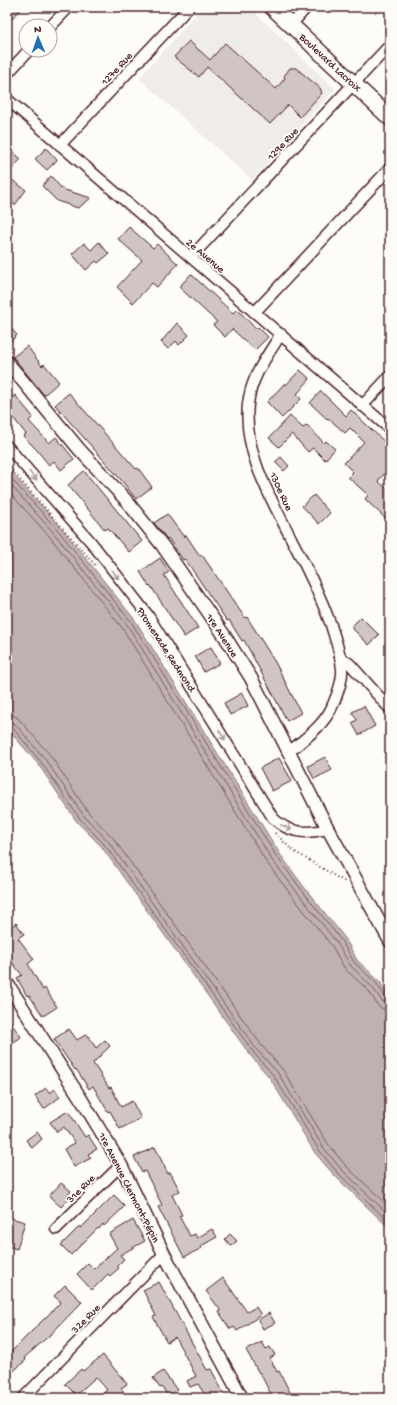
<svg xmlns="http://www.w3.org/2000/svg" width="397" height="1405" viewBox="0 0 397 1405" font-family="'Gochi Hand',sans-serif">
	<style>
		.built { fill: #f0ece8 }
		.water { fill: #c0b1b1; stroke: #91777b }
		.lines { fill: none; stroke-linecap: round; stroke-linejoin: round }
		.shore { stroke: #795961; stroke-width: 1 }
		.building { fill: #d0c5c4; stroke: #4a1f2b }
		.minor-casing { stroke: #4a1f2b; stroke-width: 13 }
		.tertiary-casing { stroke: #4a1f2b; stroke-width: 15 }
		.primary-casing { stroke: #4a1f2b; stroke-width: 18 }
		.path { stroke: #4a1f2b; stroke-width: 2; stroke-dasharray: 1 3; stroke-linecap: butt }
		.minor { stroke: #fdfcf7; stroke-width: 10 }
		.tertiary { stroke: #fdfcf7; stroke-width: 12 }
		.primary { stroke: #fdfcf7; stroke-width: 15 }
		.oneway { stroke: #ac999b }
		.labels { text-anchor: middle; stroke-width: 3.5; stroke-linejoin: round; paint-order: stroke }
		.street-label { font-size: 11px; fill: #4a1f2b; stroke: #fdfcf7 }
	</style>
	<rect width="100%" height="100%" fill="#fdfcf7"/>
	<filter id="ink" filterUnits="userSpaceOnUse"><feTurbulence type="fractalNoise" baseFrequency=".025" numOctaves="2"/><feDisplacementMap in="SourceGraphic" scale="8" xChannelSelector="R" yChannelSelector="G"/><feConvolveMatrix kernelMatrix="1 2 1 2 8 2 1 2 1" color-interpolation-filters="sRGB"/></filter>
	<g filter="url(#ink)">
		<path class="built" d="M203,7H249L335,89L252,180L139,78Z"/>
		<path class="water" d="M7,468L60,526L135,620L280,854L304,887L345,938L357,960L380,982L390,998V1229L334,1175L315,1153L270,1078L250,1055L101,846L77,822L38,764L7,728Z"/>
		<g class="lines">
			<g class="shore">
				<path d="M7,474L57,529L132,623L277,857L301,889L341,940L354,962L377,984L386,998L390,999"/>
				<path d="M7,481L53,532L128,626L272,860L297,892L337,943L350,965L373,988L382,1001L390,1004"/>
				<path d="M7,490L49,536L123,629L267,863L292,896L332,946L345,969L369,991L378,1006L383,1009L390,1010"/>
				<path d="M7,715H13L18,718L50,755L88,812L113,838L262,1046L283,1070L328,1144L345,1165L390,1207"/>
				<path d="M7,721H11L15,724L45,759L84,816L108,841L257,1050L278,1073L323,1147L341,1169L390,1216"/>
				<path d="M7,726L12,727L41,762L80,819L104,844L254,1053L274,1076L319,1150L337,1172L390,1223"/>
			</g>
		</g>
		<g class="building">
			<path d="M7,7H23L7,24Z"/>
			<path d="M189,41L210,60L225,43L276,89L285,78L284,76L290,68H296L320,88L322,93L300,117L288,105L270,124L207,67L199,77L174,57Z"/>
			<path d="M46,148L57,160L47,170L35,159Z"/>
			<path d="M11,150L21,159L7,174V154Z"/>
			<path d="M51,176L62,189L91,198L78,208L57,201L42,186Z"/>
			<path d="M12,180L26,190L15,205L7,199V187Z"/>
			<path d="M129,227L153,248L157,244L178,264L157,287L152,283L133,303L117,287L142,260L118,239Z"/>
			<path d="M99,242L109,254L98,263L96,261L86,270L72,254L84,243L91,250Z"/>
			<path d="M191,274L233,313L237,309L256,329L258,327L268,337L255,350L232,329L225,337L213,325L217,322L179,287Z"/>
			<path d="M177,323L189,335L179,345L176,341L168,349L161,342Z"/>
			<path d="M7,324L17,335L7,345Z"/>
			<path d="M27,346L42,366L44,364L59,382L44,395L13,357Z"/>
			<path d="M300,370L310,379L297,394L301,399L282,418L267,402L285,383L286,385Z"/>
			<path d="M321,391L346,416L351,410L390,447V467L378,481L390,492V513L385,518L365,499L368,495L348,477L353,472L344,463L364,442L350,428L345,433L328,418L327,419L310,403Z"/>
			<path d="M69,393L136,469L138,468L152,487L136,499L122,481L55,405Z"/>
			<path d="M15,395L33,417L29,421L49,443L56,437L74,459L61,470L54,461L49,465L36,449L23,436L26,434L7,410V402Z"/>
			<path d="M290,416L303,428L307,425L324,443L326,441L335,449L325,460L313,448L308,452L292,434L279,447L269,438Z"/>
			<path d="M281,457L289,466L284,471L275,462Z"/>
			<path d="M84,471L142,541L129,552L108,528L105,530L68,485Z"/>
			<path d="M314,495L330,513L319,524L302,506Z"/>
			<path d="M167,514L184,537L186,535L200,556L202,555L245,618L247,617L275,662L301,713L287,721L244,640L242,641L229,620L227,621L185,559L183,560L168,538L167,539L154,523Z"/>
			<path d="M160,558L169,572L164,575L198,628L184,637L150,585L149,586L140,572Z"/>
			<path d="M361,617L379,635L369,645L351,627Z"/>
			<path d="M211,647L220,663L204,672L195,656Z"/>
			<path d="M242,693L248,706L230,715L224,703Z"/>
			<path d="M364,706L375,726L359,735L352,723L357,720L352,712Z"/>
			<path d="M325,757L332,770L314,779L308,766Z"/>
			<path d="M279,758L292,781L272,791L260,768Z"/>
			<path d="M16,923L24,934L18,938L34,959L28,964L43,990L45,988L57,1007L43,1016L29,995L27,996L17,978L22,975L7,956V930Z"/>
			<path d="M7,1017L21,1037L7,1047Z"/>
			<path d="M69,1029L77,1040L87,1034L96,1048L105,1040L110,1046L93,1063L109,1088L111,1087L121,1107L132,1101L141,1118L120,1129L110,1111L108,1112L93,1086L89,1089L76,1069L75,1070L54,1039Z"/>
			<path d="M46,1088L50,1093L55,1089L60,1097L44,1109L35,1096Z"/>
			<path d="M68,1111L85,1137L88,1135L97,1149L88,1154L91,1158L74,1167L64,1149L75,1143L64,1127L57,1132L50,1122Z"/>
			<path d="M37,1132L42,1139L32,1148L26,1140Z"/>
			<path d="M155,1147L168,1174L170,1172L180,1191L172,1195L182,1215L179,1216L190,1236L195,1234L197,1238L212,1229L217,1237L201,1246L202,1248L184,1257L158,1207L162,1205L145,1171L142,1172L134,1157Z"/>
			<path d="M61,1183L71,1191L67,1196L69,1198L61,1207L49,1196Z"/>
			<path d="M114,1195L125,1206L104,1226L103,1224L99,1229L98,1228L71,1255L61,1245L80,1226L81,1228Z"/>
			<path d="M7,1217L25,1222L17,1249L7,1246Z"/>
			<path d="M133,1220L145,1241L120,1255L124,1259L117,1266L119,1268L110,1276L108,1274L92,1290L77,1274L88,1263L94,1269L117,1248L109,1234Z"/>
			<path d="M230,1234L237,1241L231,1246L225,1239Z"/>
			<path d="M223,1278L247,1312L256,1307L261,1315L237,1331L234,1327L230,1329L219,1312L221,1311L206,1291Z"/>
			<path d="M159,1282L207,1370L211,1369L226,1398H207L198,1384L190,1387L187,1381L196,1376L175,1337L167,1342L153,1317L156,1316L143,1290Z"/>
			<path d="M65,1285L82,1302L51,1334L24,1358L26,1360L7,1377V1356L61,1302L54,1296Z"/>
			<path d="M269,1313L275,1323L263,1329L258,1320Z"/>
			<path d="M262,1342L266,1349L270,1347L275,1355L270,1358L277,1372L279,1371L293,1398H273L260,1373H259L246,1350Z"/>
			<path d="M103,1355L127,1384L121,1388L128,1398H97L107,1390L96,1377L76,1395L65,1384L81,1369L83,1371Z"/>
			<path d="M163,1371L177,1390L168,1396L162,1387L160,1388L153,1378Z"/>
		</g>
		<g class="lines">
			<g class="minor-casing">
				<g id="minor">
					<path d="M291,25L307,7"/>
					<path d="M50,27L69,7"/>
					<path d="M7,74L29,50"/>
					<path d="M7,99L390,429"/>
					<path d="M60,145L189,7"/>
					<path d="M191,257L390,45"/>
					<path d="M255,312L390,168"/>
					<path d="M281,334C267,356 251,377 248,404C243,453 271,498 292,540C307,568 320,595 331,625C335,639 341,654 342,669C343,682 336,698 331,709C322,727 304,739 289,752"/>
					<path d="M362,406L390,376"/>
					<path d="M7,446L91,542L147,614L273,818C289,834 307,834 328,829"/>
					<path d="M340,657L350,664L390,709"/>
					<path d="M56,1229L121,1165"/>
					<path d="M23,1398L164,1254"/>
				</g>
			</g>
			<g class="tertiary-casing">
				<g id="tertiary">
					<path d="M7,362L79,449L125,499L162,545L224,635L251,678L328,829L390,941"/>
					<path d="M7,983L83,1102L121,1165L164,1254L242,1398"/>
				</g>
			</g>
			<g class="primary-casing">
				<path id="primary" d="M272,7L390,118"/>
			</g>
			<g class="path">
				<path d="M7,465L96,566"/>
				<path d="M275,833L292,850L345,882"/>
			</g>
			<use href="#minor" class="minor"/>
			<use href="#tertiary" class="tertiary"/>
			<use href="#primary" class="primary"/>
		</g>
		<defs><path id="oneway-shaft" d="M-6 0H5M1.5-3L5.5 0L1.5 3" fill="none" stroke-width="1.6" stroke-linecap="round" stroke-linejoin="round"/></defs>
		<g class="oneway">
			<use href="#oneway-shaft" transform="translate(33 476) rotate(49)"/>
			<use href="#oneway-shaft" transform="translate(115 574) rotate(53)"/>
			<use href="#oneway-shaft" transform="translate(222 735) rotate(58)"/>
			<use href="#oneway-shaft" transform="translate(286 827) rotate(22)"/>
		</g>
	</g>
	<g class="labels">
		<g class="street-label">
			<text transform="translate(331 62) rotate(43)" y="4">Boulevard Lacroix</text>
			<text transform="translate(116 68) rotate(-47)" y="4">127e Rue</text>
			<text transform="translate(282 143) rotate(-47)" y="4">129e Rue</text>
			<text transform="translate(206 255) rotate(40)" y="4">2e Avenue</text>
			<text transform="translate(282 491) rotate(65)" y="4">130e Rue</text>
			<text transform="translate(223 635) rotate(57)" y="4">1re Avenue</text>
			<text transform="translate(167 649) rotate(57)" y="4">Promenade Redmond</text>
			<text transform="translate(130 1187) rotate(63)" y="4">1re Avenue Clermont-Pépin</text>
			<text transform="translate(80 1188) rotate(-45)" y="4">31e Rue</text>
			<text transform="translate(85 1318) rotate(-46)" y="4">32e Rue</text>
		</g>
	</g>
	<rect width="397" height="1405" fill="none" stroke="#fdfcf7" stroke-width="24"/>
	<rect x="12" y="12" width="373" height="1381" fill="none" stroke="#4a1f2b" stroke-width="1.5" filter="url(#ink)"/>
	<g transform="translate(38 38) rotate(358)"><circle r="19" fill="#fdfcf7" stroke="#b5a4a5"/>
	<path d="M0-3L7 15L0 10L-7 15Z" fill="#1f6fb2"/>
	<text y="-6" font-size="11" font-weight="bold" text-anchor="middle" fill="#4a1f2b">N</text>
	</g>
</svg>
